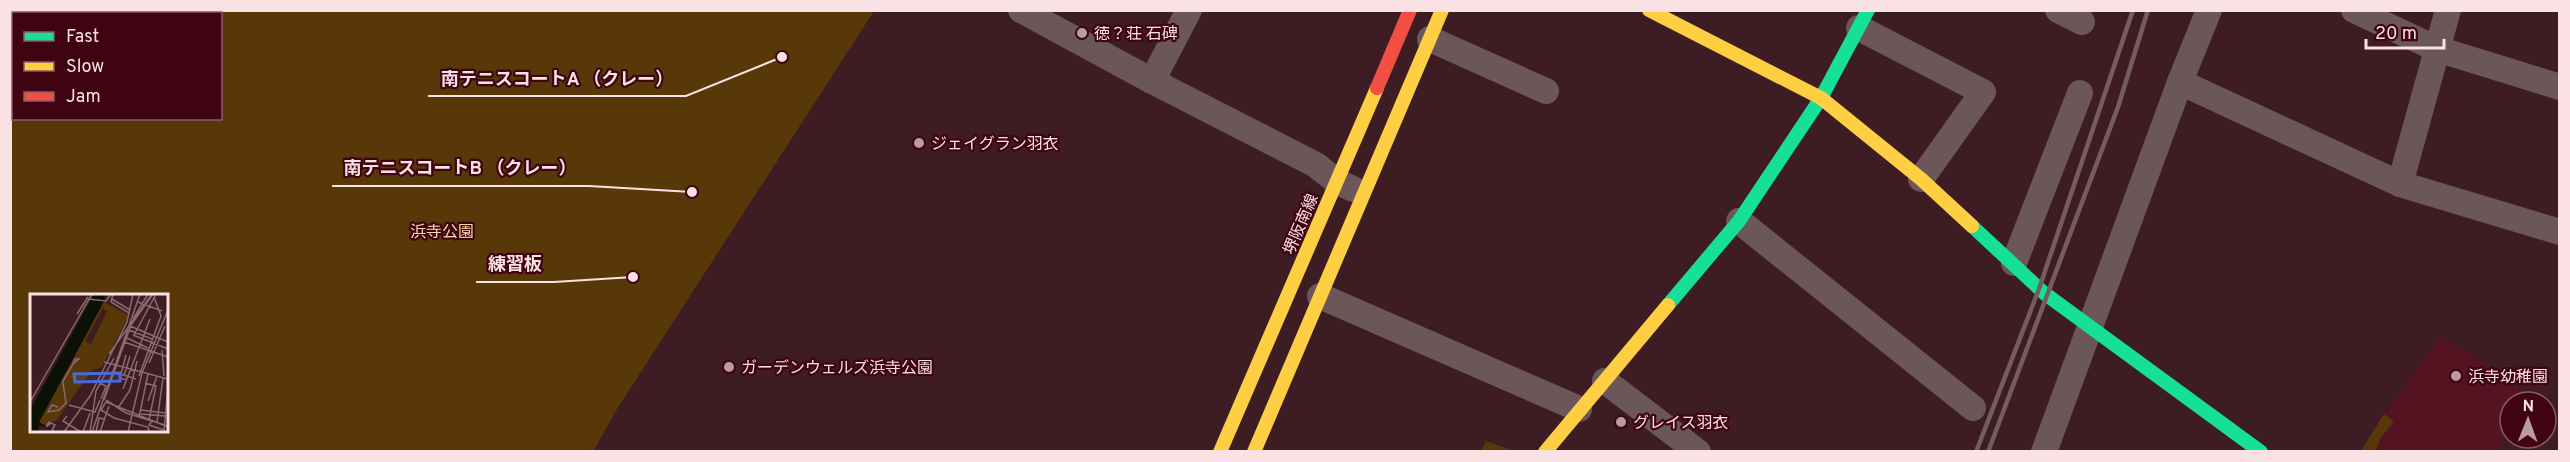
<svg xmlns="http://www.w3.org/2000/svg" width="2570" height="462" viewBox="0 0 2570 462" font-family="Overpass,'Noto Sans JP',sans-serif">
	<style>
		.built { fill: #531320 }
		.green { fill: #583809; fill-rule: evenodd }
		.lines { fill: none; stroke-linecap: round; stroke-linejoin: round }
		.street { stroke: #6b5659; stroke-width: 26 }
		.fast { stroke: #16e098; stroke-width: 14 }
		.slow { stroke: #ffcf43; stroke-width: 14 }
		.jam { stroke: #f24e42; stroke-width: 14 }
		.rail { stroke: #735d60; stroke-width: 4.5 }
		.poi-dot { fill: #b89ca0; stroke: #3f0311; stroke-width: 2 }
		.labels { text-anchor: middle; stroke-width: 4.5; stroke-linejoin: round; paint-order: stroke }
		.poi-label { font-size: 16px; fill: #fae1e3; stroke: #3f0311; text-anchor: start }
		.street-label { font-size: 16px; fill: #fae1e3; stroke: #3f0311 }
		.park-label { font-size: 16px; fill: #ffd9a8; stroke: #3f0311 }
		.inset-road { fill: none; stroke: #896b70; stroke-width: 1.5 }
		.view { fill: #496bda; fill-opacity: 0.15; stroke: #496bda; stroke-width: 3 }
		.inset-edge { fill: none; stroke: #fae1e3; stroke-width: 3 }
		.leader { fill: none; stroke: #fae1e3; stroke-width: 2 }
		.callout-dot { fill: #fae1e3; stroke: #3f0311; stroke-width: 2 }
		.callout-label { font-size: 18px; text-anchor: middle; font-weight: bold; fill: #fae1e3; stroke: #3f0311; stroke-width: 4.5; stroke-linejoin: round; paint-order: stroke }
	</style>
	<rect width="100%" height="100%" fill="#3d1c23"/>
	<path class="built" d="M2440,336L2471,354L2531,398L2528,402H2510V430L2496,451L2361,452L2384,414Z"/>
	<g class="green">
		<path d="M10,11L11,10L874,11L617,409L593,452L11,451ZM14,14H220V118H14ZM32,296H166V430H32Z"/>
		<path d="M2384,414L2394,421L2380,439L2377,449L2361,451Z"/>
		<path d="M1486,441L1514,451H1481Z"/>
	</g>
	<g class="lines">
		<g class="street">
			<path d="M1021,10L1152,81L1316,165L1336,181L1353,189"/>
			<path d="M2058,10L2082,22"/>
			<path d="M2354,10L2437,49L2560,87"/>
			<path d="M1859,28L1983,92L1921,179"/>
			<path d="M1430,39L1546,91"/>
			<path d="M1152,81L1189,10"/>
			<path d="M2180,82L2400,184L2560,232"/>
			<path d="M2400,184L2448,10"/>
			<path d="M1739,221L1973,408"/>
			<path d="M2014,263L2080,93"/>
			<path d="M1320,296L1579,409"/>
			<path d="M1605,381L1698,452"/>
			<path d="M2044,452L2180,82L2209,10"/>
		</g>
		<g class="fast">
			<path d="M1972,226L2044,293L2261,452"/>
			<path d="M1668,305L1739,221L1821,98L1868,10"/>
		</g>
		<g class="slow">
			<path d="M1649,10L1821,98L1921,179L1972,226"/>
			<path d="M1220,452L1377,88"/>
			<path d="M1254,452L1442,10"/>
			<path d="M1545,452L1668,305"/>
		</g>
		<path class="jam" d="M1377,88L1410,10"/>
		<g class="rail">
			<path d="M1976,452L2039,289L2133,10"/>
			<path d="M1988,452L2118,107L2148,10"/>
		</g>
	</g>
	<g class="poi-dot">
		<circle cx="1082" cy="33" r="6"/>
		<circle cx="919" cy="143" r="6"/>
		<circle cx="729" cy="367" r="6"/>
		<circle cx="2456" cy="376" r="6"/>
		<circle cx="1621" cy="422" r="6"/>
	</g>
	<g class="labels">
		<g class="poi-label">
			<text x="1094" y="39">徳？荘 石碑</text>
			<text x="931" y="149">ジェイグラン羽衣</text>
			<text x="741" y="373">ガーデンウェルズ浜寺公園</text>
			<text x="2468" y="382">浜寺幼稚園</text>
			<text x="1633" y="428">グレイス羽衣</text>
		</g>
		<g class="street-label">
			<text transform="translate(1300 224) rotate(-67)" y="6">堺阪南線</text>
		</g>
		<g class="park-label">
			<text x="442" y="237">浜寺公園</text>
		</g>
	</g>
	<g transform="translate(30 294)">
		<rect width="138" height="138" fill="#3d1c23"/>
		<path d="M74,8L98,21L95,29L71,74L62,76L27,126L14,131L9,128ZM73,14L77,17L61,50L55,47Z" fill="#583809" fill-rule="evenodd"/>
		<path d="M64,0H76L73,9L9,128L25,138L9,131L8,138H0V116Z" fill="#0c1106"/>
		<path class="inset-road" d="M83,0L81,8L99,19M58,5L76,7L81,0M82,5L100,16M108,8L132,17M47,20L58,3M103,25L118,0M100,32L138,48M99,36L122,45M103,41L138,55M104,41L126,0M95,43L118,54M94,48L138,63M132,56L134,82M79,60L122,0M96,61L90,84L97,86M74,68L138,85M119,69L135,32M84,78L106,85M94,82L100,62M109,82L131,22L124,3M70,89L76,92L71,105M115,89L126,92L119,126M93,95L120,25M74,106L101,31L123,0M76,106L96,119L138,132M118,107L127,82M0,108L62,0M39,111L65,118L70,106M28,113L22,111L18,118L29,116L36,109L33,89V87L42,72L45,65H49L43,70M88,114L100,96L107,67M111,116L136,119M111,120L135,122M37,122L33,127L51,138M109,123L118,80M122,127L119,131L134,136M127,128L133,84M21,129L16,133L19,128L25,131L22,136L25,138M119,137L118,133L84,124L71,116L76,108L138,133M34,138L60,102L97,28L103,0M53,138L60,119M60,138L66,97L84,64M62,138L110,0M66,138L69,124L74,125M70,138L79,112M98,138L112,79L138,16M134,138L138,92"/>
		<path class="view" d="M90,79V87L45,88L44,80Z"/>
		<rect width="138" height="138" class="inset-edge"/>
	</g>
	<path class="leader" d="M782 57L686 96H428M692 192L589 186H332M633 277L554 282H476"/>
	<g class="callout-dot">
		<circle cx="782" cy="57" r="6"/>
		<circle cx="692" cy="192" r="6"/>
		<circle cx="633" cy="277" r="6"/>
	</g>
	<g class="callout-label">
		<text x="557" y="85">南テニスコートA （クレー）</text>
		<text x="460" y="174">南テニスコートB （クレー）</text>
		<text x="515" y="270">練習板</text>
	</g>
	<rect width="2570" height="462" fill="none" stroke="#fae1e3" stroke-width="24"/>
	<rect x="12" y="12" width="210" height="108" fill="#3f0311" stroke="#8a5c65" stroke-width="1.5"/>
	<rect x="24" y="32" width="30" height="9" fill="#16e098" stroke="#8a5c65" stroke-width="1.5"/>
	<text x="66" y="42" font-size="18" fill="#fae1e3">Fast</text>
	<rect x="24" y="62" width="30" height="9" fill="#ffcf43" stroke="#8a5c65" stroke-width="1.5"/>
	<text x="66" y="72" font-size="18" fill="#fae1e3">Slow</text>
	<rect x="24" y="92" width="30" height="9" fill="#f24e42" stroke="#8a5c65" stroke-width="1.5"/>
	<text x="66" y="102" font-size="18" fill="#fae1e3">Jam</text>
	<g transform="translate(2528 420) rotate(1)"><circle r="28" fill="#3f0311" stroke="#8a5c65" stroke-width="1.5"/>
	<path d="M0-4.5L10 22L0 15L-10 22Z" fill="#b89ca0"/>
	<text y="-9" font-size="16" font-weight="bold" text-anchor="middle" fill="#fae1e3">N</text>
	</g>
	<path d="M2366 39v9h78v-9" fill="none" stroke="#fae1e3" stroke-width="3"/>
	<text x="2375" y="39" font-size="18" fill="#fae1e3" stroke="#3f0311" stroke-width="4.5" paint-order="stroke">20 m</text>
</svg>
